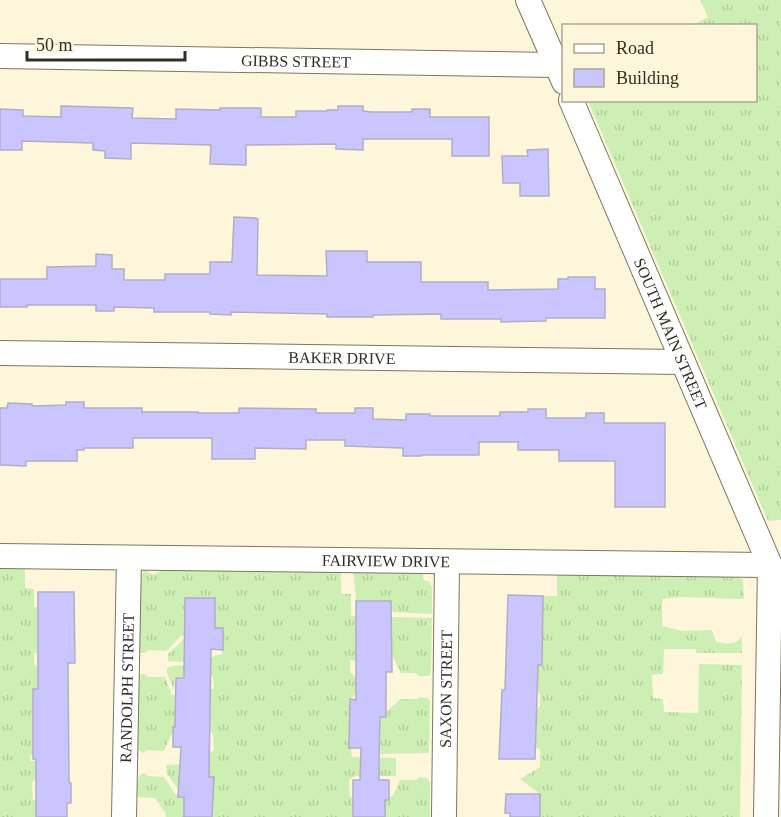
<svg xmlns="http://www.w3.org/2000/svg" width="781" height="817" viewBox="0 0 781 817" font-family="Georgia,serif">
	<style>
		.grass { fill: url(#grass-tufts) }
		.building { fill: #cac5ff; stroke: #b0aec7; stroke-width: 1.5 }
		.lines { fill: none; stroke-linecap: round; stroke-linejoin: round }
		.minor-casing { stroke: #7d775f; stroke-width: 26 }
		.minor { stroke: #fff; stroke-width: 24 }
		.labels { text-anchor: middle; stroke-width: 5; stroke-linejoin: round; paint-order: stroke }
		.street-label { font-size: 16px; fill: #312e24; stroke: #fdf6db }
	</style>
	<defs>
		<pattern id="grass-tufts" width="24" height="20" patternUnits="userSpaceOnUse" patternTransform="scale(1.5)"><rect width="24" height="20" fill="#ceefb3"/><path d="M3 7l-1-3M5 7V3M7 7l1-3M15 17l-1-3M17 17v-4M19 17l1-3" fill="none" stroke="#b1cd9a"/></pattern>
	</defs>
	<rect width="100%" height="100%" fill="#fdf6db"/>
	<g class="grass">
		<path d="M700,0H781V520L768,521L588,101L756,100V26L693,25L708,17Z"/>
		<path d="M0,563L23,565L25,569V588L34,589V607H38V653H34V664L52,677L43,686L33,689V755H30V761H43L52,770L32,782L33,800H36V817H0Z"/>
		<path d="M162,566L341,572V594H351V616H356V661L350,660V672L364,686L350,699L349,748H351L352,757L396,758V776H355L349,780L350,797H353V817H212L213,777L179,790L167,774L166,765L196,764L214,750L213,733L210,732L211,689H214L213,677L210,675V677H175L174,690L167,673V668C174,663 186,667 196,666C206,665 209,655 222,654L223,628H215V598H185V636H181L166,651L149,650L145,653H140L139,581L144,570H146L152,575L159,572Z"/>
		<path d="M416,570L423,573V578L425,581H429L432,587V614L391,612V601H356L354,575L353,574L354,571Z"/>
		<path d="M557,573L734,576L743,579L744,599L680,597L662,599V626L682,631L712,630L716,642C726,644 736,646 742,636V653H696V649H664L663,674L652,675L653,698L663,699L664,712L698,713L699,664L742,665L740,817H540V794L520,779L540,767V749L536,748V711L540,706V694L527,680L532,671H538V665H542L543,596H557Z"/>
		<path d="M391,617L432,618L431,672L429,676H419L416,673H401L392,655V652H387Z"/>
		<path d="M185,638V649H212L197,663L168,661V654Z"/>
		<path d="M142,674H145L148,677H165L172,695H175L176,697L180,727L172,733L164,751L147,750L143,753L137,749L138,677Z"/>
		<path d="M420,697L427,698L430,700L429,753L379,754L380,717L401,699H417Z"/>
		<path d="M144,773L148,776L164,777L175,794L179,795V797H184V817H166L165,812L155,798L137,797C138,789 134,776 144,773Z"/>
		<path d="M419,777L427,778L430,782V817H385V800H388L389,797L393,796L400,780H416Z"/>
	</g>
	<g class="building">
		<path d="M61,106L133,108L132,118L176,119V109L220,110V108H261V117H296V111H327V110H338V106H363V111L372,112H412V109H430V117H489V156H452V139H363V150L336,149V144L246,145V165L210,164L211,145L131,143V159L105,158V151L93,150V143L22,141V150H0V109L23,110V116L61,117Z"/>
		<path d="M548,149L549,196H520V183H503L502,156H528L527,150Z"/>
		<path d="M234,217L256,218V219H258L257,275L327,276L326,251H367V262H421V282H488V290L558,289V279H568V277H595V289H605V318H546V321L501,322V319H441V314L373,315V317H327V314L231,312V315L210,314V312H154V308L114,307V311H96V305H27V307H0V279H47V267L96,266V254L112,255V269H124V280H165V274H210V262H232Z"/>
		<path d="M66,402H84V408H142V412H198V413H239V408L316,409V413H355V408H373V419L406,420V414H430V416H500V412H528V409H546V418H586V413H604V423H665V507H615V461H559V450H518V442H479V455H421V456H403V448L345,446V440H306V449L255,448V459H212V438H133V448H84V450H77V461H26V466L0,465V408H7L8,403L32,404V406L66,405Z"/>
		<path d="M38,592H74L75,663H68L69,783H71V803H67V817H36V759H33V689H38Z"/>
		<path d="M508,595L543,596L542,665H538L535,759H499L502,690H505Z"/>
		<path d="M185,598H215V628H223V650L211,649L209,777H214L212,817H184V797H178L181,747H173V727H175L176,678H184Z"/>
		<path d="M356,601H391L392,672H386V717H380L379,754V780H389V800H385V817H353V780H360L361,748H349L350,699L356,700Z"/>
		<path d="M506,794H540V817H510V813H505Z"/>
	</g>
	<g class="lines">
		<g class="minor-casing">
			<g id="minor">
				<path d="M528,0L564,82"/>
				<path id="s1" d="M0,56L556,65"/>
				<path id="s2" d="M571,100L770,565L766,817"/>
				<path id="s3" d="M0,353L683,362"/>
				<path id="s4" d="M0,556L770,565"/>
				<path id="s5" d="M124,817L129,558"/>
				<path id="s6" d="M444,817L447,562"/>
			</g>
		</g>
		<use href="#minor" class="minor"/>
	</g>
	<g class="labels">
		<g class="street-label">
			<text dy="6" stroke="none"><textPath href="#s1" startOffset="296">GIBBS STREET</textPath></text>
			<text dy="6" stroke="none"><textPath href="#s2" startOffset="254">SOUTH MAIN STREET</textPath></text>
			<text dy="6" stroke="none"><textPath href="#s3" startOffset="342">BAKER DRIVE</textPath></text>
			<text dy="6" stroke="none"><textPath href="#s4" startOffset="386">FAIRVIEW DRIVE</textPath></text>
			<text dy="6" stroke="none"><textPath href="#s5" startOffset="129">RANDOLPH STREET</textPath></text>
			<text dy="6" stroke="none"><textPath href="#s6" startOffset="128">SAXON STREET</textPath></text>
		</g>
	</g>
	<rect x="562" y="24" width="195" height="78" fill="#fdf6db" stroke="#aba692" stroke-width="1.5"/>
	<rect x="574" y="44" width="30" height="9" fill="#ffffff" stroke="#aba692" stroke-width="1.5"/>
	<text x="616" y="54" font-size="18" fill="#312e24">Road</text>
	<rect x="574" y="69" width="30" height="18" fill="#cac5ff" stroke="#aba692" stroke-width="1.5"/>
	<text x="616" y="84" font-size="18" fill="#312e24">Building</text>
	<path d="M27 51v9h158v-9" fill="none" stroke="#312e24" stroke-width="3"/>
	<text x="36" y="51" font-size="18" fill="#312e24" stroke="#fdf6db" stroke-width="4.5" paint-order="stroke">50 m</text>
</svg>
